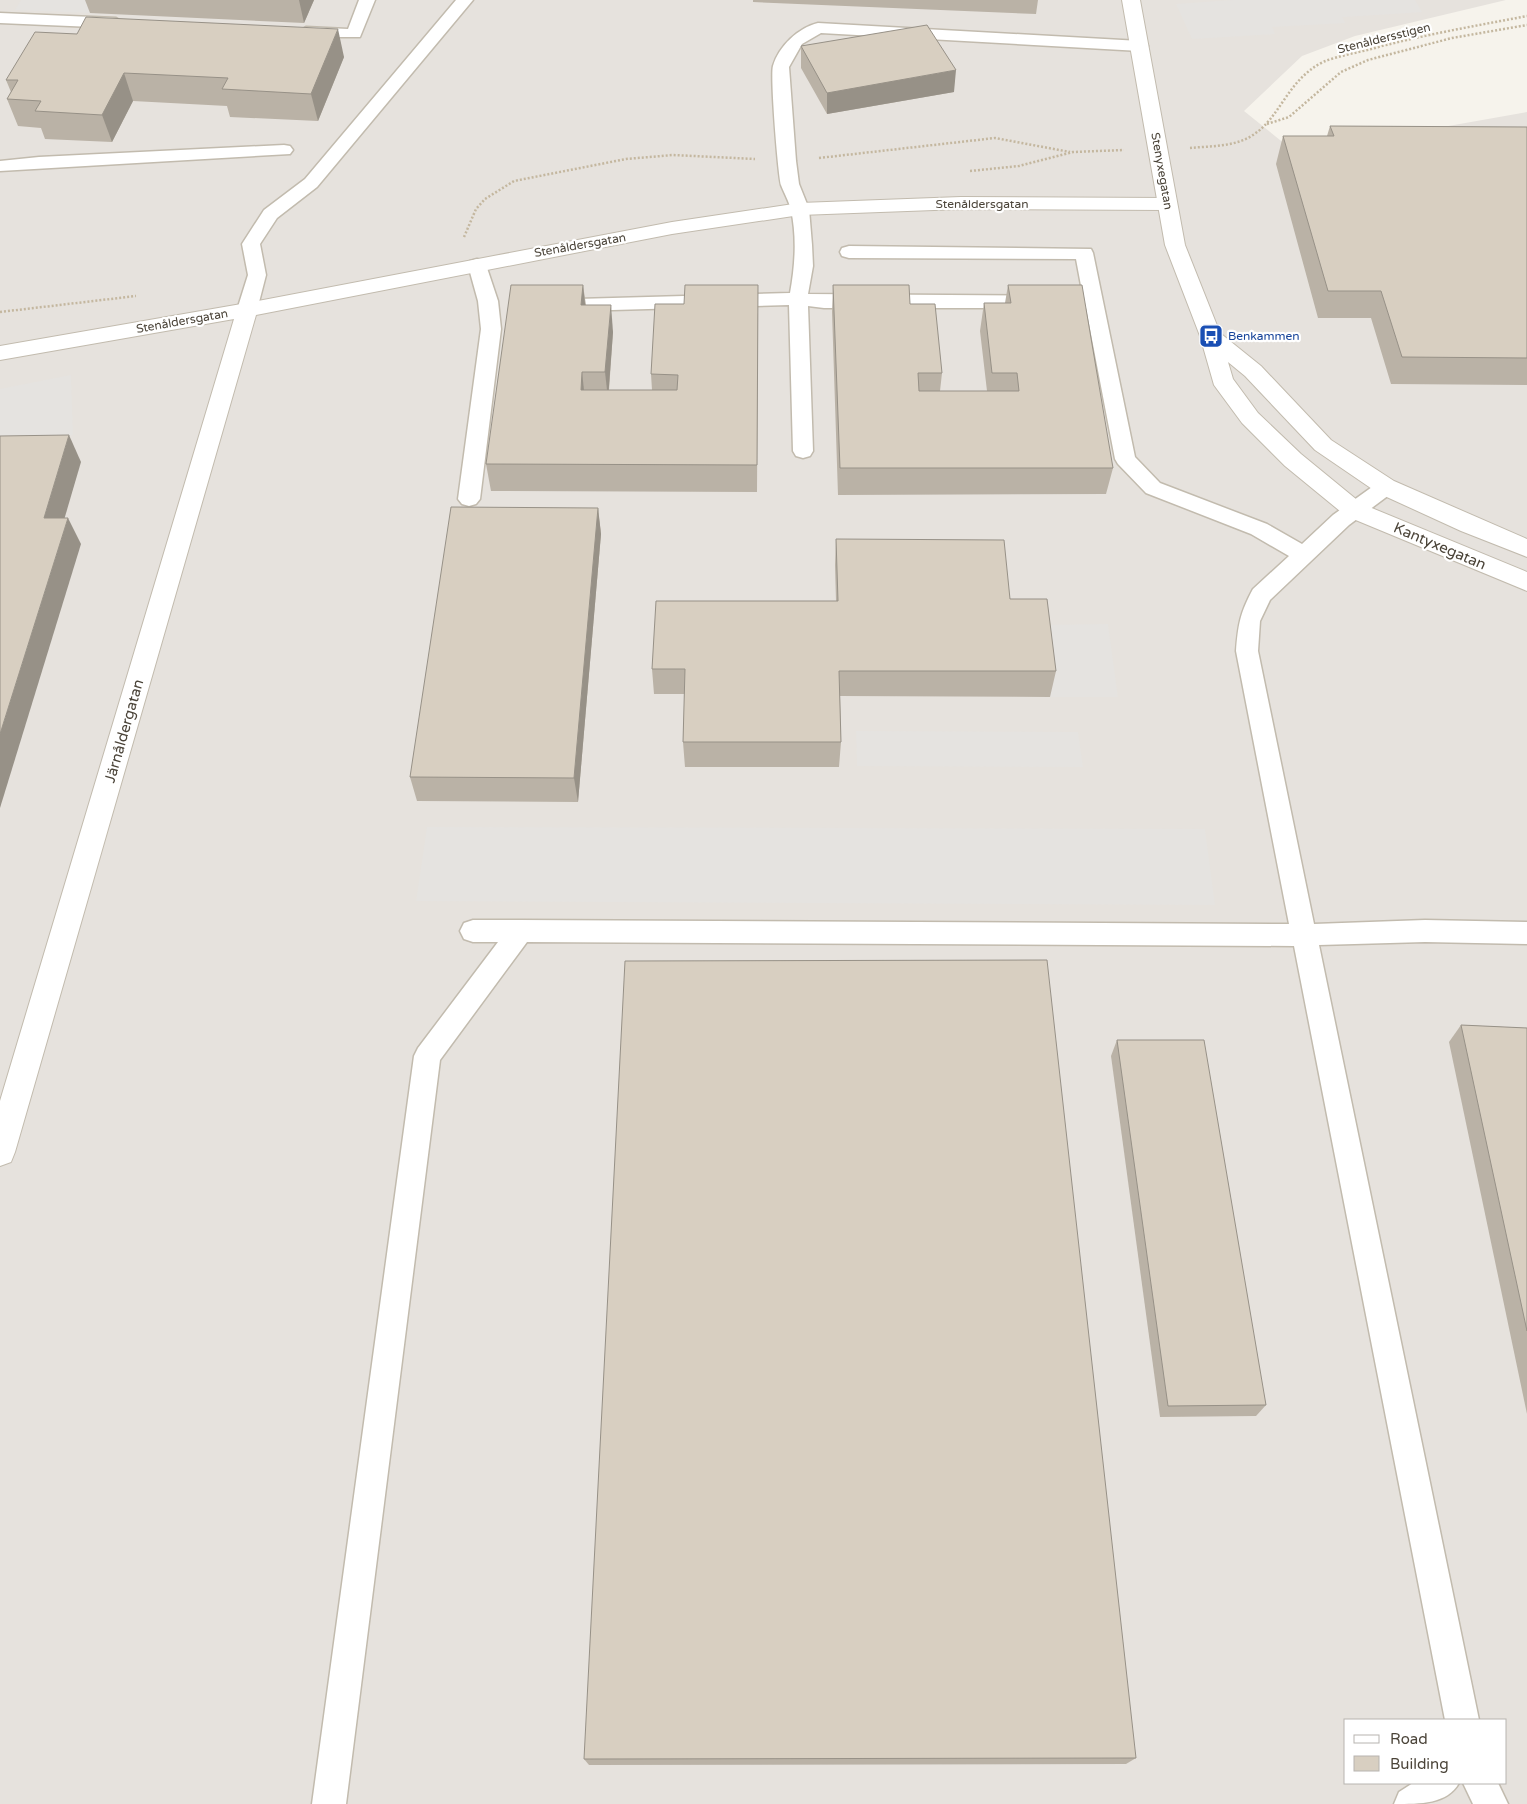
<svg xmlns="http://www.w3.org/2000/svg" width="1527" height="1804" viewBox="0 0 1527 1804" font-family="'Varela Round',sans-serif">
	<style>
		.industrial { fill: #e6e2dd; fill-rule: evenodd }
		.parking { fill: #e5e3e0 }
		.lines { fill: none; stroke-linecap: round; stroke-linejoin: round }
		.service-casing { stroke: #c2bbae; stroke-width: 3 }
		.minor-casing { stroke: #c2bbae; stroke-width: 2 }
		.tertiary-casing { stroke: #c2bbae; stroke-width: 2 }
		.path { stroke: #c4b79f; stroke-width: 2.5; stroke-dasharray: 2 2; stroke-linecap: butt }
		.service { fill: #fff; fill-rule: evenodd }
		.minor { fill: #fff; fill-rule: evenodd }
		.tertiary { fill: #fff; fill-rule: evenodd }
		.wall { fill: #bab2a6 }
		.shaded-wall { fill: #979187 }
		.building { fill: #d8cfc1; stroke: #979187 }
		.labels { text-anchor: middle; stroke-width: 4.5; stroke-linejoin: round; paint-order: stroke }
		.far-street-label { font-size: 12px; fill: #4b4439; stroke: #fff }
		.far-transit-label { font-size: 12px; fill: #164399; stroke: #fff; text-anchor: start }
		.street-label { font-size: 15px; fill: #4b4439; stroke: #fff }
	</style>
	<rect width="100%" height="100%" fill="#f6f3ec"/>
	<path class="industrial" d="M0,0H1506L1355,36L1302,56L1244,111L1296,153L1527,112V1804H0ZM1346,1720H1506V1783H1346Z"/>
	<g class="parking">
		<path d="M21,0H97L90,13L15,10Z"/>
		<path d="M1233,0H1415L1422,12L1342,17L1345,23L1272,27L1275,34L1192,39L1176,4Z"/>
		<path d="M71,375L73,435L0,445V389Z"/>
		<path d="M1108,624L1118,697H1050L1041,625Z"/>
		<path d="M856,731L1078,732L1083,767L857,766Z"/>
		<path d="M427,827L1205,829L1215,905L416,901Z"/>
	</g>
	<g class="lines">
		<g class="service-casing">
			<g id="service">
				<path d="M359,0H375L360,37H306L298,32L306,27L348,29Z"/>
				<path d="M456,0H473L317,187L277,218L260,244L266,275L257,310L254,314L247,316L240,314L237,310L248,275L242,244L264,210L305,179Z"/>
				<path d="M0,13L116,18L124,23L116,28L0,23Z"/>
				<path d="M818,23L1140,41L1146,42L1148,46L1146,50L1140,51L821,33L802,44L789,67L796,161L799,184L809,209L812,245L813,266L808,294L1083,296L1076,259L849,258L842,256L840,252L842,248L849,246L1091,249L1093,253L1135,457L1160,483L1267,524L1302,544L1333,515L1379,482L1386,480L1393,482L1396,487L1393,492L1349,525L1270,600L1260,621L1258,651L1314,924L1425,920L1527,922V944L1425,942L1319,945L1479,1720H1445L1294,946L527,942L440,1060L346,1804H312L414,1056L418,1048L498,942H473L464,939L460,931L464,923L473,920H521L1289,924L1236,651C1238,625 1240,613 1253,589L1289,556L1251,534L1146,493L1118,464L1115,459L1086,308H824L808,306L813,451L810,456L803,458L796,456L793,451L789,305L577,311L570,309L567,305L570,301L577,299L790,293C795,266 797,237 791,210C789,201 784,193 781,185C778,173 770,76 773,66C779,46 798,28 818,23Z"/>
				<path d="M284,145L290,146L293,150L290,154L0,171V161L39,157Z"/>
				<path d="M477,259L484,261L486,265L498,301L501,329L480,499L476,504L469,506L462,504L458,499L481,329L478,301L468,265L470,261Z"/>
				<path d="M1413,1783H1459C1447,1804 1421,1804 1394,1804L1399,1792Z"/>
				<path d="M1463,1783H1498L1508,1804H1473Z"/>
			</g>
		</g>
		<g class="minor-casing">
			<path id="minor" d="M961,197L1167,198L1174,200L1177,204L1174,208L1167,210L961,209L800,215L672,234L256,315L15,1152L11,1162L0,1166V1101L234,319L0,360V346L247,303L672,222L800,203Z"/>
		</g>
		<g class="tertiary-casing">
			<path id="tertiary" d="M1122,0H1140L1185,245L1220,333L1261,366L1331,440L1394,481L1527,539V557L1461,531L1378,493L1315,450L1245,376L1228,362L1233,379L1258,413L1301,454L1362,504L1527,572V591L1346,516L1285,466L1242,423L1214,385L1200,336L1165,245Z"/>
		</g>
		<g class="path">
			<path d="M1267,124L1289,117L1341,72L1368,60L1452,38L1527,25"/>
			<path d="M1190,148C1210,146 1235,147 1253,135C1281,117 1287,80 1323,62C1337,56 1356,53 1371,49C1422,35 1475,26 1527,16"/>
			<path d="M819,158L995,138L1070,152"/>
			<path d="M970,171L1019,166L1073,152L1124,150"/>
			<path d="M464,237L476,209L485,199L514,181L626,159L673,155L755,159"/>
			<path d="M0,312L136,296"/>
		</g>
		<use href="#service" class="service"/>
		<use href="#minor" class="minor"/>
		<use href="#tertiary" class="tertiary"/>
	</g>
	<g class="wall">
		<path d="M85,0H314L304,23L90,13Z"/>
		<path d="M753,0H1038L1036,14L753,2Z"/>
		<path d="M801,46L954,92L827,114L801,68Z"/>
		<path d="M344,57L318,121L230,117L227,106L133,101L112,142L45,139L41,128L18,126L7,99L11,92L6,80Z"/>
		<path d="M1330,126L1527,127V385L1391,384L1371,318H1318L1276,164L1283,136H1327Z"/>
		<path d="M583,285L586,305L613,332L609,390H652L651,374L758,313L757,492L491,491L486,464Z"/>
		<path d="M833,285L910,304L942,373L940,391H987L980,331L984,303H1005L1008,285L1113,468L1106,494L838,495L832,312Z"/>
		<path d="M598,508L601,534L578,802L417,801L410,777Z"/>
		<path d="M836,539L1010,599L1056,671L1050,697L840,696L841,742L839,767H685L683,742L685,694H654L652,669L836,601L835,565Z"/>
		<path d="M1461,1025L1527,1028V1414L1449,1042Z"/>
		<path d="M1117,1040L1266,1405L1256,1416L1160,1417L1111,1056Z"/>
		<path d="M1136,1758L1126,1764L589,1765L584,1759Z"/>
	</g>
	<g class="shaded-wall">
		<path d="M299,0H314L304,23Z"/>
		<path d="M338,29L344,57L318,121L311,94Z"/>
		<path d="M956,70L954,92L827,114V93Z"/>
		<path d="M124,73L133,101L112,142L102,115Z"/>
		<path d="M583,285L586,313L581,305Z"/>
		<path d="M611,305L613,332L608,399L605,372Z"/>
		<path d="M582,372L585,399L581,390Z"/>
		<path d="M69,435L81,462L57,544L44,518Z"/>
		<path d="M598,508L601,534L578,802L574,778Z"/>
		<path d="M68,518L81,544L0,808V734Z"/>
	</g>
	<g class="building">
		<path d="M86,17L338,29L311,94L222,89L228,78L124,73L102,115L35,111L41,101L7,99L18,80H6L35,32L77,34Z"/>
		<path d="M927,25L956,70L827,93L801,46Z"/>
		<path d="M1330,126L1527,127V358L1402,357L1381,291H1328L1283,136H1334Z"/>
		<path d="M511,285H583L581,305H611L605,372H582L581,390H677L678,375L651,374L655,304H684L685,285H758L757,465L486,464Z"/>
		<path d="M833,285H909L910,304H935L942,373H918L919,391H1019L1017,373H992L984,303H1011L1008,285H1082L1113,468H840Z"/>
		<path d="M69,435L44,518H68L0,734V436Z"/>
		<path d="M451,507L598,508L574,778L410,777Z"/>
		<path d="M836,539L1004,540L1010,599H1047L1056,671H839L841,742H683L685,669H652L656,601H838Z"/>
		<path d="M1047,960L1136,1758L584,1759L625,961Z"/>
		<path d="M1461,1025L1527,1028V1331Z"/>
		<path d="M1117,1040H1204L1266,1405L1168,1406Z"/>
	</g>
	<defs>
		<g id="bus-square" transform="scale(1.25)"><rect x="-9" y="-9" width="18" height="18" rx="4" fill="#1a4fb4" stroke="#fff"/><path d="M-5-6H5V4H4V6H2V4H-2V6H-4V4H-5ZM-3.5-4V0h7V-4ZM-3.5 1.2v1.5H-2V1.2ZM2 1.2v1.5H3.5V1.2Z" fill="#fff"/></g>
	</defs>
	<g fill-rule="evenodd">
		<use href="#bus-square" x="1211" y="336"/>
	</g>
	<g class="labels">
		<g class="far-street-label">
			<text transform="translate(1384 38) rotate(-14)" y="4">Stenåldersstigen</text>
			<text transform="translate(1162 171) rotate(80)" y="4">Stenyxegatan</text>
			<text x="982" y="208">Stenåldersgatan</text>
			<text transform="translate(580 245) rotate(-10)" y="4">Stenåldersgatan</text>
			<text transform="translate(182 321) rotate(-10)" y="4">Stenåldersgatan</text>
		</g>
		<g class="far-transit-label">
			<text x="1228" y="340">Benkammen</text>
		</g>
		<g class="street-label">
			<text transform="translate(1440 546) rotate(23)" y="5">Kantyxegatan</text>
			<text transform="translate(124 731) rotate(-74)" y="5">Järnåldergatan</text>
		</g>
	</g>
	<rect x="1344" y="1719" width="162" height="65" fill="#ffffff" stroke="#b7b4b0"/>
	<rect x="1354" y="1735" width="25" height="8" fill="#ffffff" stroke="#b7b4b0"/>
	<text x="1390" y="1744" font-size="15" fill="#4b4439">Road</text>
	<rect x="1354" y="1756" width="25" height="15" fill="#d8cfc1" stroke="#b7b4b0"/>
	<text x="1390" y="1769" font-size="15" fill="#4b4439">Building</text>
</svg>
